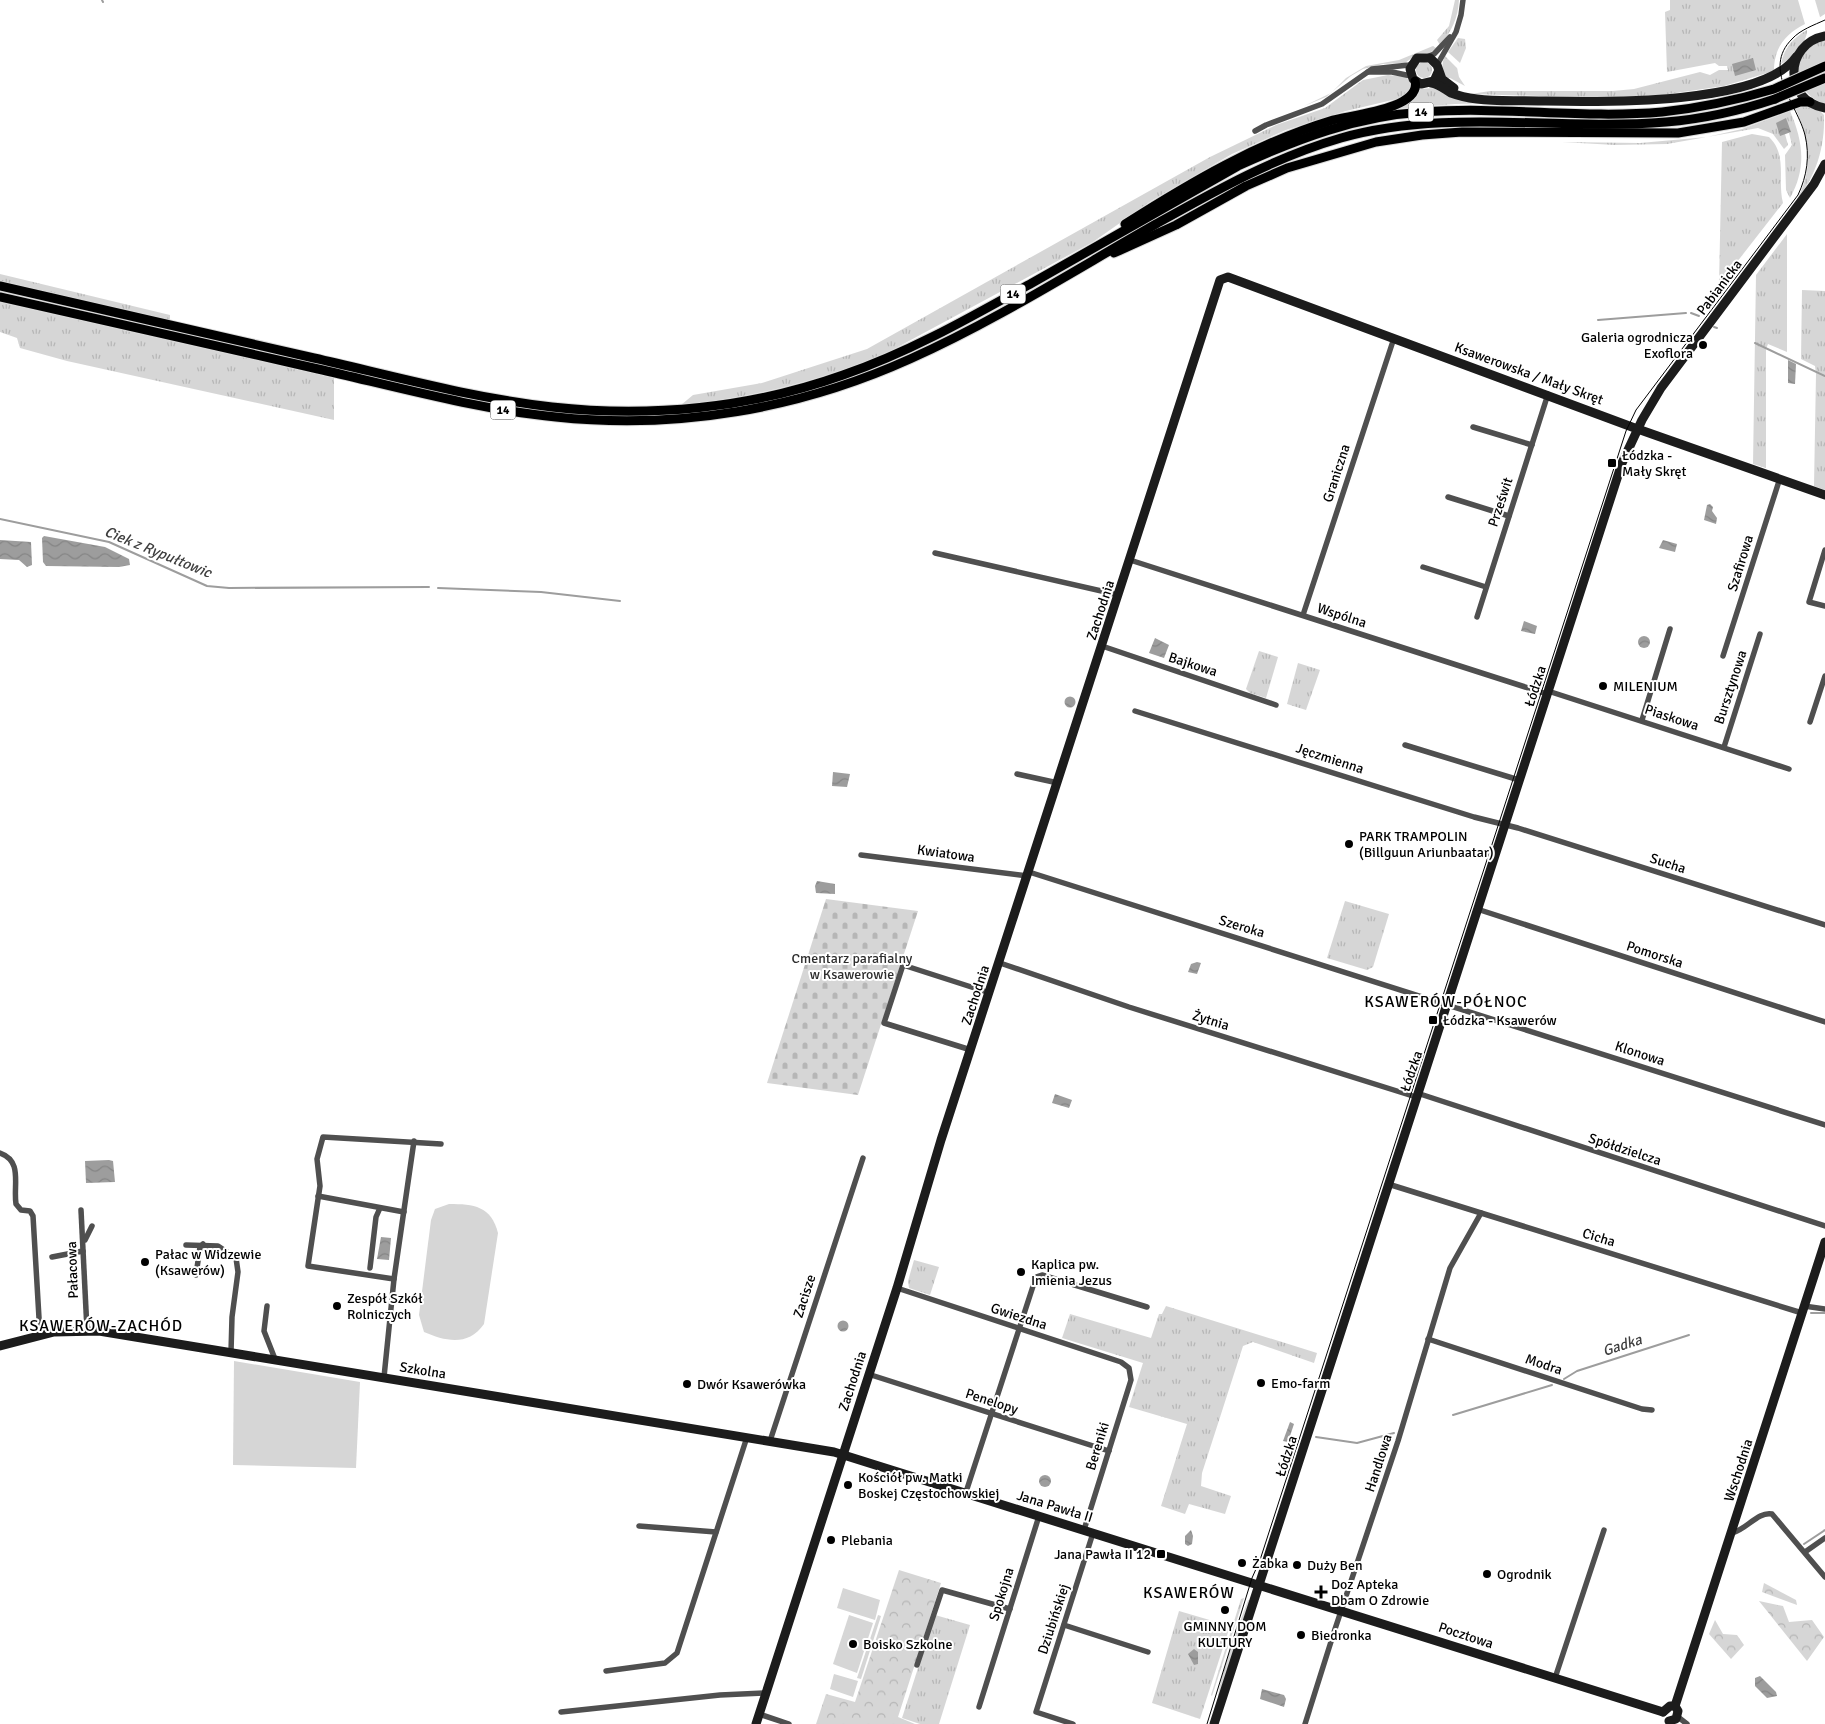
<svg xmlns="http://www.w3.org/2000/svg" width="1825" height="1724" viewBox="0 0 1825 1724" font-family="Signika,sans-serif">
	<style>
		.grass { fill: url(#grass-tufts) }
		.forest { fill: url(#forest-crowns) }
		.cemetery { fill: url(#cemetery-stones) }
		.garden { fill: #d6d6d6 }
		.water { fill: url(#water-waves) }
		.lines { fill: none; stroke-linecap: round; stroke-linejoin: round }
		.stream { stroke: #9d9d9d; stroke-width: 2 }
		.primary-casing { stroke: #dbdbdb; stroke-width: 11 }
		.street { stroke: #4f4f4f; stroke-width: 5.5 }
		.secondary { stroke: #1c1c1c; stroke-width: 9 }
		.primary { stroke: #000; stroke-width: 9 }
		.tram { stroke: #000; stroke-width: 1 }
		.primary-bridge-casing { stroke: #dbdbdb; stroke-width: 11; stroke-linecap: butt }
		.primary-bridge { stroke: #000; stroke-width: 9 }
		.poi-dot { fill: #000; stroke: #fff; stroke-width: 2 }
		.labels { text-anchor: middle; stroke-width: 4; stroke-linejoin: round; paint-order: stroke }
		.shield { fill: #fff; stroke: #4c4c4c; stroke-width: 1 }
		.shield-label { font-size: 12px; font-weight: bold; fill: #000 }
		.street-label { font-size: 14px; fill: #000; stroke: #fff }
		.poi-label { font-size: 14px; fill: #000; stroke: #fff; text-anchor: start }
		.park-label { font-size: 14px; fill: #2d2d2d; stroke: #fff }
		.water-label { font-size: 15px; font-style: italic; fill: #3e3e3e; stroke: #fff }
		.quarter-label { font-size: 16px; letter-spacing: 1px; fill: #000; stroke: #fff }
	</style>
	<defs>
		<pattern id="grass-tufts" width="24" height="20" patternUnits="userSpaceOnUse" patternTransform="scale(1.25)"><rect width="24" height="20" fill="#d6d6d6"/><path d="M3 7l-1-3M5 7V3M7 7l1-3M15 17l-1-3M17 17v-4M19 17l1-3" fill="none" stroke="#b6b6b6"/></pattern>
		<pattern id="forest-crowns" width="20" height="18" patternUnits="userSpaceOnUse" patternTransform="scale(1.25)"><rect width="20" height="18" fill="#d6d6d6"/><path d="M2 6a3 3 0 1 1 6 0M12 15a3 3 0 1 1 6 0" fill="none" stroke="#b6b6b6"/></pattern>
		<pattern id="cemetery-stones" width="16" height="16" patternUnits="userSpaceOnUse" patternTransform="scale(1.25)"><rect width="16" height="16" fill="#d6d6d6"/><path d="M2 7V4a2 2 0 0 1 4 0v3zM10 15v-3a2 2 0 0 1 4 0v3z" fill="#b6b6b6"/></pattern>
		<pattern id="water-waves" width="16" height="10" patternUnits="userSpaceOnUse" patternTransform="scale(1.25)"><rect width="16" height="10" fill="#9d9d9d"/><path d="M0 5q4-4 8 0t8 0" fill="none" stroke="#858585"/></pattern>
	</defs>
	<rect width="100%" height="100%" fill="#fff"/>
	<g class="grass">
		<path d="M1455,0H1459C1458,18 1452,31 1440,45L1437,40L1449,26Z"/>
		<path d="M1670,0H1798L1805,24C1785,34 1774,48 1774,71L1724,86L1662,95L1602,98L1471,94L1490,91H1613L1634,89L1700,72L1710,75L1719,70H1728L1727,66H1719L1715,63L1667,72L1665,12L1670,10Z"/>
		<path d="M1815,0H1825V14L1820,17Z"/>
		<path d="M1807,30C1808,41 1791,60 1781,64C1784,48 1793,38 1807,30Z"/>
		<path d="M1458,38L1465,39L1466,48L1460,63L1448,52Z"/>
		<path d="M1825,39V104C1790,93 1787,47 1825,39Z"/>
		<path d="M1433,46L1436,48L1430,53L1417,54L1405,63L1383,64L1363,69L1351,76L1326,97L1304,106L1331,93L1346,78L1366,66L1399,60Z"/>
		<path d="M1445,56L1457,68L1459,77L1465,86L1450,78H1446C1442,71 1441,64 1445,56Z"/>
		<circle cx="1424" cy="70" r="8"/>
		<path d="M1388,75L1406,77L1410,82V91L1401,98L1346,111L1286,130L1232,154L1151,201L1093,242L883,355C818,381 751,398 681,405L693,395L762,383L867,349L1210,157L1276,125L1325,108L1363,80Z"/>
		<path d="M1434,88L1499,103L1455,104L1395,109L1413,98L1420,89Z"/>
		<path d="M1807,105L1820,111L1824,115C1825,148 1816,176 1796,201C1814,170 1810,140 1795,108Z"/>
		<path d="M1790,111C1803,141 1807,168 1790,198L1786,190L1785,155L1792,145L1789,133L1791,131L1781,136L1785,134L1788,145L1784,149L1773,134L1758,128L1667,144L1615,145L1562,142L1640,143L1707,137L1742,129Z"/>
		<path d="M1752,134L1769,137C1788,155 1777,181 1783,203L1719,285L1722,142Z"/>
		<path d="M1787,234V352L1768,344L1766,349V468L1753,464L1756,275Z"/>
		<path d="M0,274L170,315V321L0,281Z"/>
		<path d="M0,289L463,395L460,399L0,293Z"/>
		<path d="M1802,290L1825,291V490L1814,486L1816,374L1815,366L1801,359Z"/>
		<path d="M0,300L334,378V420L67,361L20,348L17,338L0,332Z"/>
		<path d="M1259,651L1278,657L1266,698L1250,693L1246,689Z"/>
		<path d="M1298,663L1320,670L1306,710L1287,704Z"/>
		<path d="M1345,901L1389,914L1373,967L1367,970L1327,958Z"/>
		<path d="M914,1260L939,1267L930,1295L909,1288L908,1281Z"/>
		<path d="M1166,1306L1317,1353L1314,1363L1253,1342L1243,1346L1202,1473L1201,1486L1231,1496L1225,1514L1189,1504L1185,1514L1161,1506L1187,1424L1129,1407L1143,1363L1062,1338L1070,1314L1151,1338L1159,1314H1162Z"/>
		<path d="M1244,1598L1212,1696L1211,1695L1241,1599Z"/>
		<path d="M1248,1600H1250L1219,1698C1215,1689 1244,1611 1248,1600Z"/>
		<path d="M1179,1611L1230,1626L1200,1719L1152,1703Z"/>
		<path d="M935,1615L970,1625L939,1724H920L902,1718Z"/>
	</g>
	<g class="forest">
		<path d="M899,1570L941,1583L898,1717L915,1724H816L826,1694L855,1702Z"/>
		<path d="M1764,1583L1796,1600L1797,1605L1762,1592Z"/>
		<path d="M1759,1601L1783,1606L1789,1622L1812,1620L1824,1637L1807,1661Z"/>
		<path d="M1715,1620L1723,1634L1737,1635L1744,1645L1731,1659L1709,1634Z"/>
	</g>
	<path class="cemetery" d="M826,899L918,911L858,1095L767,1083Z"/>
	<g class="garden">
		<path d="M449,1204C474,1204 491,1206 498,1233L484,1324C468,1347 445,1341 424,1332L419,1315L431,1220L435,1209Z"/>
		<path d="M234,1361L360,1382L356,1468L233,1465Z"/>
		<path d="M843,1588L880,1600L875,1620L837,1608Z"/>
		<path d="M849,1615L873,1623L857,1673L833,1664Z"/>
		<path d="M878,1615L881,1616L861,1679L857,1678Z"/>
		<path d="M834,1674L858,1681L853,1697L830,1689Z"/>
	</g>
	<g class="water">
		<path d="M1753,58L1756,70L1735,76L1732,64Z"/>
		<path d="M1786,118L1791,132L1780,136L1776,123Z"/>
		<path d="M1788,360L1796,364L1795,384L1788,383Z"/>
		<path d="M1710,504L1713,507L1712,511L1717,518L1716,524L1704,520L1707,505Z"/>
		<path d="M44,536L105,547L129,559L130,565L119,567L46,566L43,562L42,538Z"/>
		<path d="M0,540L31,542L32,565L27,567L19,560L0,559Z"/>
		<path d="M1663,540L1677,544L1675,552L1659,548Z"/>
		<path d="M1524,621L1537,626L1535,634L1521,631Z"/>
		<circle cx="1644" cy="642" r="6"/>
		<path d="M1155,638L1169,645L1164,658L1149,653Z"/>
		<circle cx="1070" cy="702" r="5.5"/>
		<path d="M833,772L850,774L847,787L832,786Z"/>
		<path d="M817,881L835,884V894L816,893L815,886Z"/>
		<path d="M1197,962L1201,963L1197,974L1188,972L1191,964Z"/>
		<path d="M1055,1094L1072,1100L1069,1108L1052,1103Z"/>
		<path d="M109,1160L113,1161L115,1182L86,1183L85,1161Z"/>
		<path d="M381,1237L391,1238L389,1260L377,1259Z"/>
		<circle cx="843" cy="1326" r="5.5"/>
		<path d="M1290,1422L1294,1424L1288,1442L1283,1441Z"/>
		<circle cx="1045" cy="1481" r="6"/>
		<path d="M1191,1530L1193,1536L1192,1544L1188,1546L1185,1544V1536Z"/>
		<path d="M1194,1649L1198,1652V1664L1194,1665L1188,1654Z"/>
		<path d="M1760,1676L1776,1692L1777,1696L1767,1698L1755,1686V1678Z"/>
		<path d="M1262,1689L1284,1695L1286,1699L1284,1707L1260,1699Z"/>
	</g>
	<g class="lines">
		<g class="stream">
			<path d="M102,0L103,2"/>
			<path d="M1691,313L1699,316"/>
			<path d="M1598,320L1686,313"/>
			<path d="M1714,327L1717,328"/>
			<path d="M1755,343L1825,376"/>
			<path d="M0,519L109,542L207,586L229,588L429,587"/>
			<path d="M438,588L541,592L620,601"/>
			<path d="M1811,1313H1825"/>
			<path d="M1564,1379L1577,1371L1689,1335"/>
			<path d="M1453,1415L1552,1385"/>
			<path d="M1316,1437L1357,1443L1394,1433"/>
			<path d="M1804,1544L1825,1530"/>
		</g>
		<g class="primary-casing">
			<g id="primary">
				<path d="M1125,224C1191,182 1257,143 1333,120C1351,115 1422,109 1415,81"/>
				<path d="M1114,253L1176,225L1246,186L1287,168L1376,142L1422,135L1462,132L1678,133L1744,122L1800,102H1810"/>
				<path d="M0,286C105,310 209,334 314,358C393,376 472,398 552,407C650,418 751,408 843,375C910,352 971,317 1032,283C1101,244 1169,205 1238,166C1297,139 1357,116 1423,112C1502,106 1583,119 1662,112C1700,108 1737,100 1774,89"/>
				<path d="M0,297C106,321 212,345 318,369C397,387 476,409 556,417C678,430 799,409 910,359C995,321 1075,270 1156,224C1215,191 1275,157 1341,138C1448,108 1557,131 1666,122C1703,119 1739,111 1775,99"/>
			</g>
		</g>
		<g class="street">
			<path d="M1427,57L1434,54L1450,37"/>
			<path d="M1437,65L1456,32L1461,15L1463,0"/>
			<path d="M1368,72H1392L1411,76"/>
			<path d="M1255,131L1266,125L1322,104L1372,69L1409,65L1412,63"/>
			<path d="M1473,427L1532,445"/>
			<path d="M1448,497L1509,516"/>
			<path d="M1825,550L1809,602L1825,606"/>
			<path d="M935,553L1119,595"/>
			<path d="M1130,560L1547,694"/>
			<path d="M1423,567L1486,587"/>
			<path d="M1303,615L1394,338"/>
			<path d="M1477,617L1548,394"/>
			<path d="M1102,646L1276,705"/>
			<path d="M1723,656L1780,478"/>
			<path d="M1548,691L1789,769"/>
			<path d="M1135,711L1474,817L1518,828L1825,925"/>
			<path d="M1642,720L1670,629"/>
			<path d="M1810,722L1825,676"/>
			<path d="M1405,745L1519,780"/>
			<path d="M1724,747L1760,634"/>
			<path d="M1017,774L1058,783"/>
			<path d="M861,855L1028,876"/>
			<path d="M1029,872L1825,1125"/>
			<path d="M1477,909L1825,1022"/>
			<path d="M1000,963L1129,1007L1416,1097"/>
			<path d="M971,1050L884,1023L903,965L990,993"/>
			<path d="M1417,1093L1825,1226"/>
			<path d="M0,1153C23,1161 13,1185 16,1204L21,1210L30,1211L33,1216L40,1335"/>
			<path d="M1388,1184L1802,1313"/>
			<path d="M318,1196L404,1212"/>
			<path d="M81,1210L87,1330"/>
			<path d="M85,1240L92,1226"/>
			<path d="M186,1245L218,1246L236,1258L238,1272L232,1317L231,1352"/>
			<path d="M52,1257L83,1251"/>
			<path d="M370,1268L376,1217L380,1208"/>
			<path d="M196,1275L200,1247L203,1244"/>
			<path d="M394,1279L308,1266L320,1186L317,1159L323,1137L441,1144"/>
			<path d="M897,1288L1121,1362L1129,1368L1131,1380L1084,1530"/>
			<path d="M267,1306L264,1331L275,1359"/>
			<path d="M1804,1306L1825,1309"/>
			<path d="M1428,1339L1642,1409L1652,1410"/>
			<path d="M868,1374L1109,1451"/>
			<path d="M384,1377L394,1279L414,1141"/>
			<path d="M770,1441L863,1158"/>
			<path d="M966,1492L1036,1277L1042,1275L1147,1307"/>
			<path d="M639,1526L716,1532"/>
			<path d="M1732,1533C1746,1530 1758,1511 1772,1514L1825,1577"/>
			<path d="M1805,1552L1825,1538"/>
			<path d="M1064,1625L1148,1652"/>
			<path d="M917,1665L942,1590L1010,1609"/>
			<path d="M606,1671L665,1663L677,1653L747,1437"/>
			<path d="M1555,1678L1604,1530"/>
			<path d="M979,1707L1039,1516"/>
			<path d="M561,1712L720,1695L766,1693"/>
			<path d="M759,1714L789,1724"/>
			<path d="M1678,1717L1687,1724"/>
			<path d="M1073,1724L1036,1712L1093,1533"/>
			<path d="M1305,1724L1335,1629L1398,1441L1450,1268L1481,1213"/>
		</g>
		<g class="secondary">
			<path d="M1825,36C1784,44 1783,101 1825,108"/>
			<path d="M1438,72L1434,81L1421,84L1413,79L1410,69L1417,58H1430L1437,65L1442,79L1454,88"/>
			<path d="M1431,83C1439,84 1444,89 1451,93C1459,96 1469,98 1477,99C1498,102 1521,100 1542,101C1599,102 1761,106 1796,57"/>
			<path d="M0,1346L54,1332L99,1331L834,1452L1663,1712"/>
			<path d="M1675,1706L1825,1242"/>
			<path d="M1663,1712L1670,1706H1675L1678,1711L1676,1719L1669,1721"/>
			<path d="M756,1724L897,1288L941,1140L1220,280L1228,277L1632,427L1825,495"/>
			<path d="M1214,1724L1622,463L1642,420L1661,388L1814,184L1825,164"/>
		</g>
		<use href="#primary" class="primary"/>
		<path class="tram" d="M1207,1724L1252,1578L1260,1560L1626,431L1636,410L1798,195C1807,176 1810,156 1805,135C1797,104 1762,69 1792,39C1800,30 1814,25 1825,20"/>
		<g class="primary-bridge-casing">
			<g id="primary-bridge">
				<path d="M1774,89L1825,66"/>
				<path d="M1775,99L1825,78"/>
			</g>
		</g>
		<use href="#primary-bridge" class="primary-bridge"/>
	</g>
	<g class="poi-dot">
		<circle cx="1703" cy="345" r="5"/>
		<rect x="1607" y="458" width="10" height="10" rx="2.5"/>
		<circle cx="1603" cy="686" r="5"/>
		<circle cx="1349" cy="844" r="5"/>
		<rect x="1428" y="1015" width="10" height="10" rx="2.5"/>
		<circle cx="145" cy="1262" r="5"/>
		<circle cx="1021" cy="1272" r="5"/>
		<circle cx="337" cy="1306" r="5"/>
		<circle cx="1261" cy="1383" r="5"/>
		<circle cx="687" cy="1384" r="5"/>
		<circle cx="848" cy="1485" r="5"/>
		<circle cx="831" cy="1540" r="5"/>
		<rect x="1156" y="1549" width="10" height="10" rx="2.5"/>
		<circle cx="1242" cy="1563" r="5"/>
		<circle cx="1297" cy="1565" r="5"/>
		<circle cx="1487" cy="1574" r="5"/>
		<path d="M1318.5 1584.5h5v5h5v5h-5v5h-5v-5h-5v-5h5z"/>
		<circle cx="1225" cy="1610" r="5"/>
		<circle cx="1301" cy="1635" r="5"/>
		<circle cx="853" cy="1644" r="5"/>
	</g>
	<g class="labels">
		<g class="shield">
			<rect x="1408.5" y="102.5" width="25" height="19" rx="4"/>
			<rect x="1000.5" y="284.5" width="25" height="19" rx="4"/>
			<rect x="490.5" y="400.5" width="25" height="19" rx="4"/>
		</g>
		<g class="shield-label">
			<text x="1421" y="116">14</text>
			<text x="1013" y="298">14</text>
			<text x="503" y="414">14</text>
		</g>
		<g class="street-label">
			<text transform="translate(1719 287) rotate(-53)" y="5">Pabianicka</text>
			<text transform="translate(1529 373) rotate(20)" y="5">Ksawerowska / Mały Skręt</text>
			<text transform="translate(1336 473) rotate(-72)" y="5">Graniczna</text>
			<text transform="translate(1500 502) rotate(-72)" y="5">Prześwit</text>
			<text transform="translate(1740 563) rotate(-73)" y="5">Szafirowa</text>
			<text transform="translate(1100 610) rotate(-72)" y="5">Zachodnia</text>
			<text transform="translate(1342 615) rotate(18)" y="5">Wspólna</text>
			<text transform="translate(1193 664) rotate(18)" y="5">Bajkowa</text>
			<text transform="translate(1535 686) rotate(-72)" y="5">Łódzka</text>
			<text transform="translate(1730 687) rotate(-72)" y="5">Bursztynowa</text>
			<text transform="translate(1672 717) rotate(18)" y="5">Piaskowa</text>
			<text transform="translate(1330 758) rotate(18)" y="5">Jęczmienna</text>
			<text transform="translate(946 853) rotate(8)" y="5">Kwiatowa</text>
			<text transform="translate(1668 863) rotate(18)" y="5">Sucha</text>
			<text transform="translate(1242 926) rotate(17)" y="5">Szeroka</text>
			<text transform="translate(1655 954) rotate(18)" y="5">Pomorska</text>
			<text transform="translate(975 995) rotate(-72)" y="5">Zachodnia</text>
			<text transform="translate(1211 1020) rotate(17)" y="5">Żytnia</text>
			<text transform="translate(1640 1053) rotate(18)" y="5">Klonowa</text>
			<text transform="translate(1411 1071) rotate(-71)" y="5">Łódzka</text>
			<text transform="translate(1625 1149) rotate(18)" y="5">Spółdzielcza</text>
			<text transform="translate(1599 1237) rotate(17)" y="5">Cicha</text>
			<text transform="translate(72 1270) rotate(-92)" y="5">Pałacowa</text>
			<text transform="translate(804 1296) rotate(-72)" y="5">Zacisze</text>
			<text transform="translate(1019 1316) rotate(18)" y="5">Gwiezdna</text>
			<text transform="translate(1544 1364) rotate(18)" y="5">Modra</text>
			<text transform="translate(423 1370) rotate(9)" y="5">Szkolna</text>
			<text transform="translate(852 1381) rotate(-72)" y="5">Zachodnia</text>
			<text transform="translate(992 1401) rotate(18)" y="5">Penelopy</text>
			<text transform="translate(1097 1446) rotate(-73)" y="5">Bereniki</text>
			<text transform="translate(1286 1456) rotate(-72)" y="5">Łódzka</text>
			<text transform="translate(1378 1463) rotate(-72)" y="5">Handlowa</text>
			<text transform="translate(1738 1470) rotate(-72)" y="5">Wschodnia</text>
			<text transform="translate(1055 1506) rotate(17)" y="5">Jana Pawła II</text>
			<text transform="translate(1001 1594) rotate(-73)" y="5">Spokojna</text>
			<text transform="translate(1053 1619) rotate(-72)" y="5">Dziubińskiej</text>
			<text transform="translate(1466 1635) rotate(18)" y="5">Pocztowa</text>
		</g>
		<g class="poi-label">
			<text x="1693" y="342" text-anchor="end">Galeria ogrodnicza<tspan x="1693" dy="16">Exoflora</tspan></text>
			<text x="1622" y="460">Łódzka -<tspan x="1622" dy="16">Mały Skręt</tspan></text>
			<text x="1613" y="691">MILENIUM</text>
			<text x="1359" y="841">PARK TRAMPOLIN<tspan x="1359" dy="16">(Billguun Ariunbaatar)</tspan></text>
			<text x="1443" y="1025">Łódzka - Ksawerów</text>
			<text x="155" y="1259">Pałac w Widzewie<tspan x="155" dy="16">(Ksawerów)</tspan></text>
			<text x="1031" y="1269">Kaplica pw.<tspan x="1031" dy="16">Imienia Jezus</tspan></text>
			<text x="347" y="1303">Zespół Szkół<tspan x="347" dy="16">Rolniczych</tspan></text>
			<text x="1271" y="1388">Emo-farm</text>
			<text x="697" y="1389">Dwór Ksawerówka</text>
			<text x="858" y="1482">Kościół pw. Matki<tspan x="858" dy="16">Boskej Częstochowskiej</tspan></text>
			<text x="841" y="1545">Plebania</text>
			<text x="1151" y="1559" text-anchor="end">Jana Pawła II 12</text>
			<text x="1252" y="1568">Żabka</text>
			<text x="1307" y="1570">Duży Ben</text>
			<text x="1497" y="1579">Ogrodnik</text>
			<text x="1331" y="1589">Doz Apteka<tspan x="1331" dy="16">Dbam O Zdrowie</tspan></text>
			<text x="1225" y="1631" text-anchor="middle">GMINNY DOM<tspan x="1225" dy="16">KULTURY</tspan></text>
			<text x="1311" y="1640">Biedronka</text>
			<text x="863" y="1649">Boisko Szkolne</text>
		</g>
		<g class="park-label">
			<text x="852" y="963">Cmentarz parafialny<tspan x="852" dy="16">w Ksawerowie</tspan></text>
		</g>
		<g class="water-label">
			<text transform="translate(158 552) rotate(22)" y="5">Ciek z Rypułtowic</text>
			<text transform="translate(1622 1345) rotate(-18)" y="5">Gadka</text>
		</g>
		<g class="quarter-label">
			<text x="1446" y="1007">KSAWERÓW-PÓŁNOC</text>
			<text x="101" y="1331">KSAWERÓW-ZACHÓD</text>
			<text x="1189" y="1598">KSAWERÓW</text>
		</g>
	</g>
</svg>
